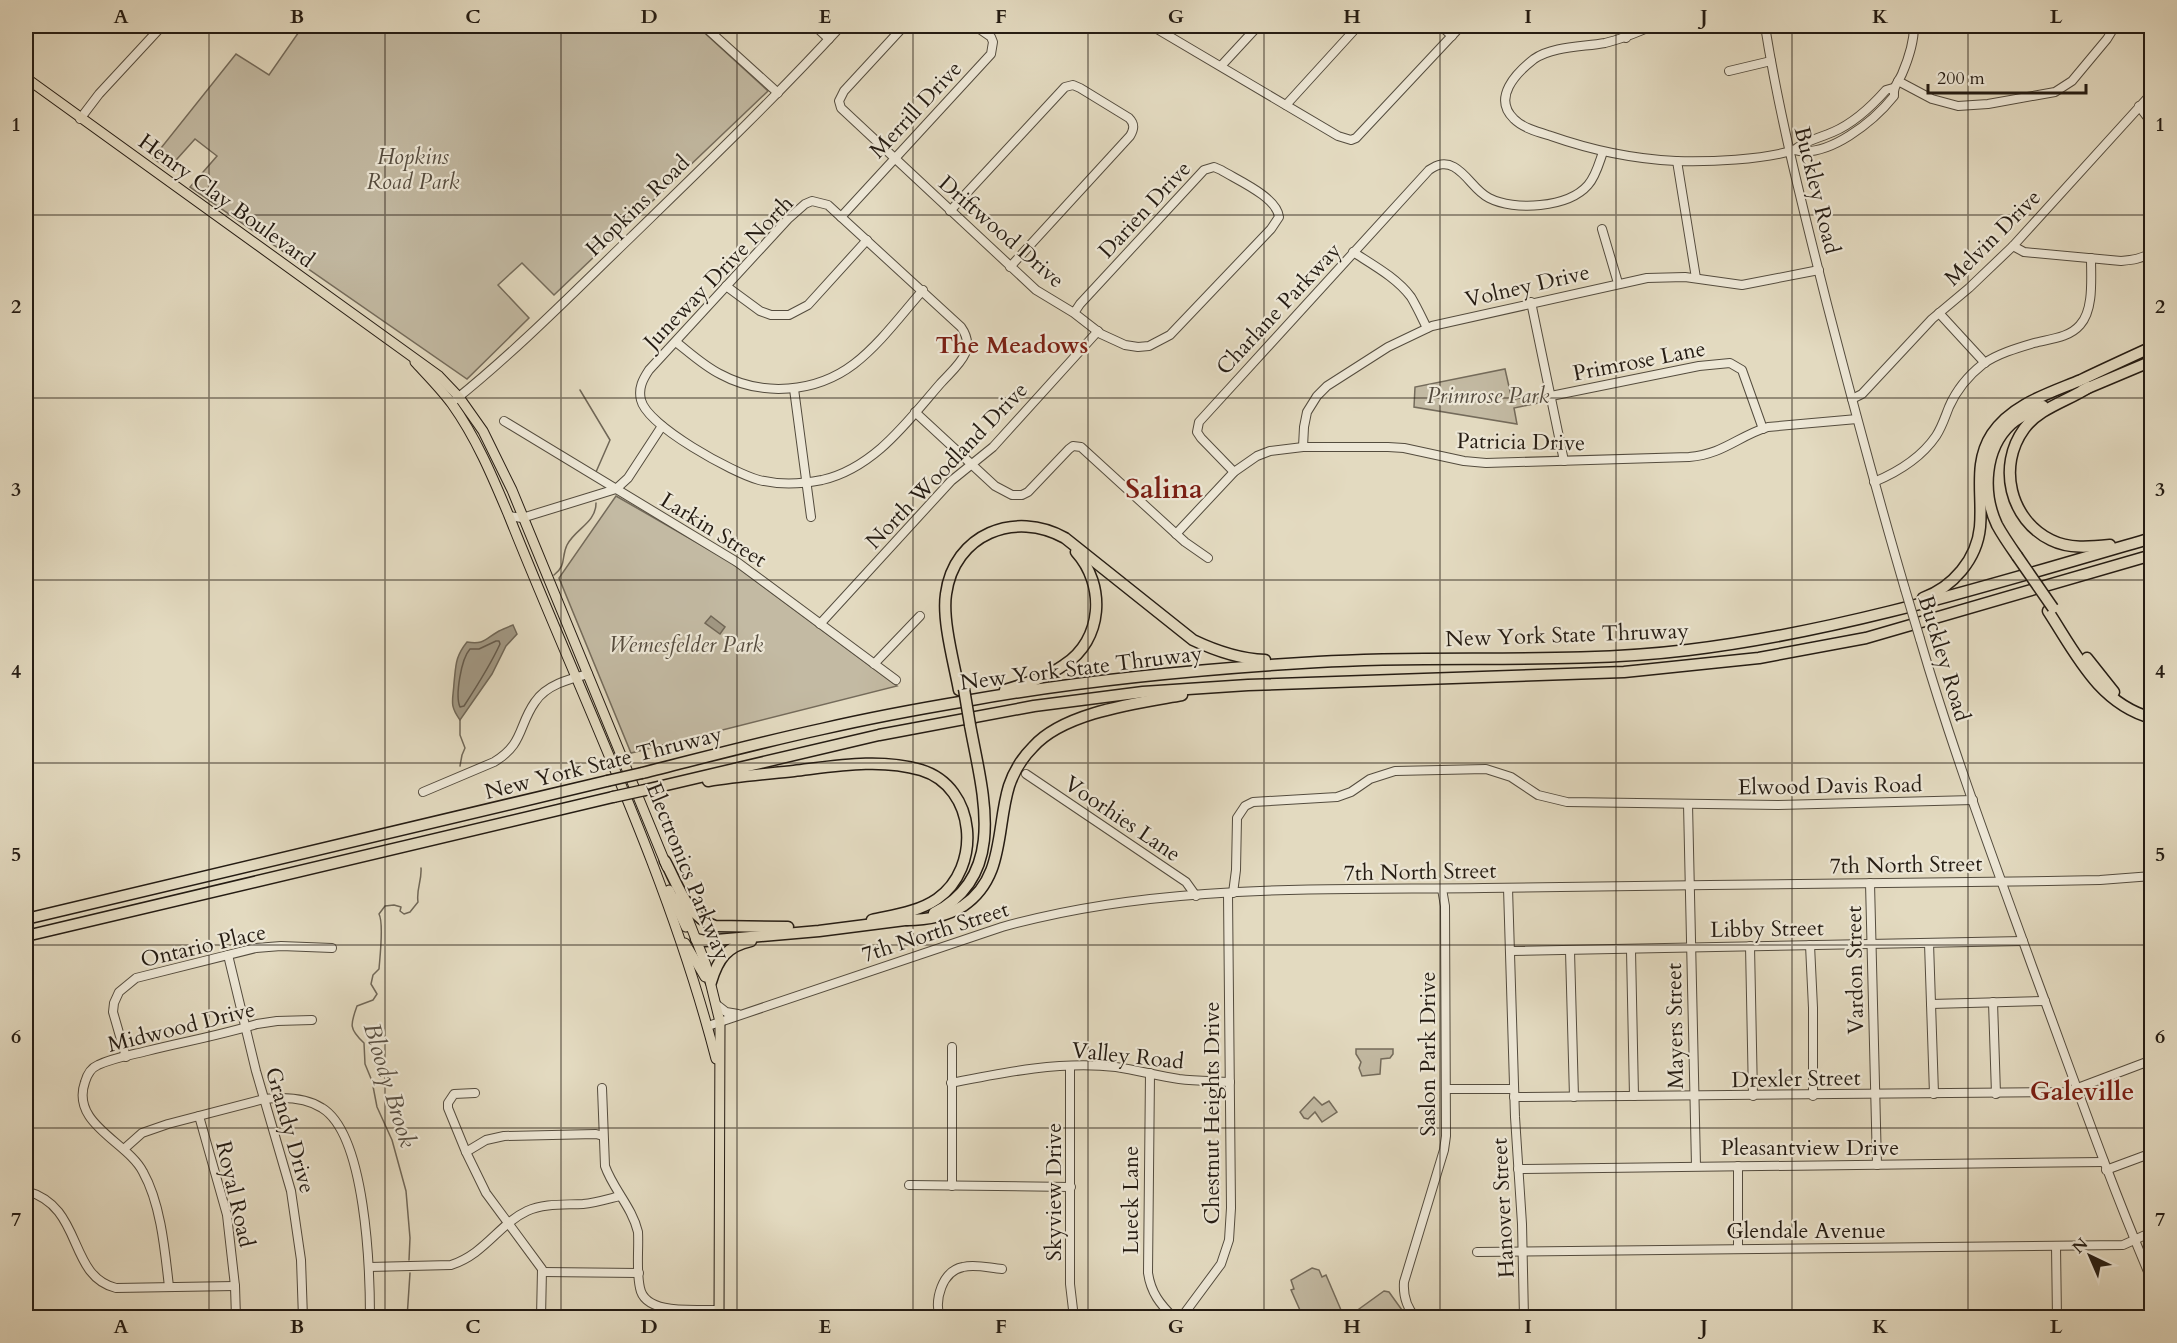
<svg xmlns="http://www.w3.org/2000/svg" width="2177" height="1343" viewBox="0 0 2177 1343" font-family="Cardo,serif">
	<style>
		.green { fill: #c3baa3; stroke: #746b5b; stroke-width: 1.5 }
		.water { fill: #a29985; stroke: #706757; stroke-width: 1.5 }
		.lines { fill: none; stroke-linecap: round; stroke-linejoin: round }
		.shore { stroke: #645a4c; stroke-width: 1.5 }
		.stream { stroke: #706757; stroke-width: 1.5 }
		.minor-casing { stroke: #544c3e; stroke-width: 10 }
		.major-casing { stroke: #251c13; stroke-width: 11 }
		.highway-casing { stroke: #251c13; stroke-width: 13 }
		.minor { stroke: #ede7d6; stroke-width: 8 }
		.major { stroke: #e3dac0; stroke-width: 9 }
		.highway { stroke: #e3dac0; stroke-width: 10 }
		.minor-bridge-casing { stroke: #544c3e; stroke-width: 10; stroke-linecap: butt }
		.highway-bridge-casing { stroke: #251c13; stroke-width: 13; stroke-linecap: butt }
		.minor-bridge { stroke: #ede7d6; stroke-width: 8 }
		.highway-bridge { stroke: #e3dac0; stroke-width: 10 }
		.grid { fill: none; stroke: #251c13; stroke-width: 1.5; stroke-opacity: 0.55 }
		.labels { text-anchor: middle; stroke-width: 4.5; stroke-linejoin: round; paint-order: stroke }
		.street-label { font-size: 22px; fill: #251c13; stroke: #ede7d6 }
		.park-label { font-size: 22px; font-style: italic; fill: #544b3e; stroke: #ede7d6 }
		.neighbourhood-label { font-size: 24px; font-weight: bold; fill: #7a1f14; stroke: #ede7d6 }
		.water-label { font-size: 24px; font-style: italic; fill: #574e41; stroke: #ede7d6 }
		.quarter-label { font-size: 26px; font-weight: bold; fill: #7a1f14; stroke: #ede7d6 }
		.district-label { font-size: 28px; font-weight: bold; fill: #7a1f14; stroke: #ede7d6 }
		.neatline { fill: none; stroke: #251c13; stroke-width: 2 }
		.grid-label { font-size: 20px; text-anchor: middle; font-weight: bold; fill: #251c13 }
	</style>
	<rect width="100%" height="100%" fill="#e3dac0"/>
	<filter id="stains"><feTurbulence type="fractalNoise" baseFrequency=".00333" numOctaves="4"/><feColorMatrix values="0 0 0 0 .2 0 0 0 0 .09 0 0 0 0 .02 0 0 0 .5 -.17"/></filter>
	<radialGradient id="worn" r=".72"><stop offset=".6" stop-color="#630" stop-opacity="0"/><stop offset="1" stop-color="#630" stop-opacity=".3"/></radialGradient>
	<g class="green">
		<path d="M303,26H697L768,91L554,295L522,263L498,285L529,318L467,379L190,187L217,156L195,139L168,169L153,158L236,54L269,75Z"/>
		<path d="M1505,369L1512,400L1546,391L1548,401L1514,408L1517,424L1414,407L1415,387Z"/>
		<path d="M616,496L729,561L897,686L631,753L559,578Z"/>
		<path d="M1356,1049H1393V1054L1390,1058L1381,1059L1380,1074L1362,1076L1359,1068L1361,1062L1356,1054Z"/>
		<path d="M1314,1097L1322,1105L1329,1101L1337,1112L1322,1122L1315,1112L1308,1119L1304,1118L1300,1112Z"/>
		<path d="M1312,1268L1319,1270L1322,1277L1326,1275L1344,1317H1303L1291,1290L1294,1289L1291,1280Z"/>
		<path d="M1384,1291L1389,1292L1407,1317H1348Z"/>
	</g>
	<g class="water">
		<path d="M711,616L725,627L720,634L705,623Z"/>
		<path d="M513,625L517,634L506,646L492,674L460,720C449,705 453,701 454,683C456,665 455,657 467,642C484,645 485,639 499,631C503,629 508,627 513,625Z"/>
	</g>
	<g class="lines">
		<path class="shore" d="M496,641H499L500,644C490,666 477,686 464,706L460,707C455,696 461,659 470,649H479Z"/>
		<g class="stream">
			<path d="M580,390L610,440L596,472"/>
			<path d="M554,575C567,565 561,557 567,545C575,529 596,523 596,503"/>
			<path d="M460,766L462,755L465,748L460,735V720"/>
			<path d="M409,1260L410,1238L406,1191L392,1140L377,1107L372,1081L365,1064L364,1043C349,1029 350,1025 357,1006L373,1000L377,994L371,984L373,975L379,969C380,956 384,923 379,914L385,906L394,905L401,907L400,911L404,914L410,912L418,902C416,889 422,881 421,868"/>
			<path d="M407,1318L410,1273"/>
		</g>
		<g class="minor-casing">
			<g id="minor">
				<path d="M704,26L778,93"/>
				<path d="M815,26L829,39"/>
				<path d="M904,26L844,91L839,101L841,108L1036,290L1074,313L1101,334L1125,345L1138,347L1149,346L1170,335L1271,229L1279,217C1277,197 1237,180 1221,170L1214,167L1204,170L1080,304L1074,313"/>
				<path d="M1152,26L1338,136L1351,140L1356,138L1461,26"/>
				<path d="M1441,26L1452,36"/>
				<path d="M1622,26L1626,38"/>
				<path d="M1652,26C1636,33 1622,39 1605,43C1583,47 1553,46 1534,59C1516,73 1492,98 1514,119C1523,128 1538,132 1551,136C1591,150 1633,159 1676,161C1708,162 1764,160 1794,150C1806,140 1820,138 1833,132C1854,123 1871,107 1886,90L1893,88"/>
				<path d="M1765,26C1780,120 1804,212 1827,304C1852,400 1877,494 1905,589"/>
				<path d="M1221,66L1258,26"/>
				<path d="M1729,71L1771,61"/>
				<path d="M1898,81L1932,99L1958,106L1988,104L2055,92L2072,81L2107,39L2115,26"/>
				<path d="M1286,105L1358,26"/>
				<path d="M2139,106L2148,118L2152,142"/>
				<path d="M80,119L99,94L162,26"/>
				<path d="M1794,150C1828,159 1874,121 1894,96C1893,86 1898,83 1902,74C1908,60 1914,41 1914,26"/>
				<path d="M1677,161L1696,278"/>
				<path d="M812,201L828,205L961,327C978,351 956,366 940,384C907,422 874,468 822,480C802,484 779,485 759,480C733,473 647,426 641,400C638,388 643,379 649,370L788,219L805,204Z"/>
				<path d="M950,211L1065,87L1073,85L1080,88L1129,118C1135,124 1134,129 1130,136L1010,267"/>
				<path d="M841,217L991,54L993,42L991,37L975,26"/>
				<path d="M1602,229L1618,283"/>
				<path d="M2013,246L2024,252L2121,261C2132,260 2142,259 2152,252"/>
				<path d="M1353,252C1373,265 1397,278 1411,297C1417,307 1422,318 1427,328"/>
				<path d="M726,286L760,311L771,315H789L808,305L867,240"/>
				<path d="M1531,302L1564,461"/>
				<path d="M1939,313L1985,363"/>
				<path d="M676,342C690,353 704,366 720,374C762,397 816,393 854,364C880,344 901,315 923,290"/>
				<path d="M794,389L811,517"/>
				<path d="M1551,396L1699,366L1730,363L1742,370L1763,429"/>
				<path d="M1852,399L1862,394L1932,319L1969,288L2013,246L2152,93"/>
				<path d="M455,400C516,351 572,294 629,239C701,169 773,100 841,26"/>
				<path d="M915,412L995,486L1012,495H1022L1028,492L1069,449L1073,446L1081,447L1185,542L1208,558"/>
				<path d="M504,421L737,562L896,680"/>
				<path d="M1303,447L1304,427L1307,412L1317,396L1327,386L1388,347L1432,326L1647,278L1685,277L1742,285L1819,270"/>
				<path d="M1234,472L1201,438L1197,432L1199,422L1429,170C1438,164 1445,162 1454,167C1468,175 1475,191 1489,198C1514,211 1568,208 1588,185C1596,176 1599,163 1603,152"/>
				<path d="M1874,482C1898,472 1921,458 1936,436C1942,427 1945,417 1949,407C1956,391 1969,375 1983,364C1997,354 2017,348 2034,343C2049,339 2069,338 2080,325C2094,310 2091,278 2091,258"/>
				<path d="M509,516L522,518L616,489L628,478L662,426"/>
				<path d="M1176,534L1234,472L1257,456L1270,451L1303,447H1388L1404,448L1464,461L1486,463L1689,457C1724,454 1738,436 1768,427L1857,419"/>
				<path d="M820,624L951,481L993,447L1098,331"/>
				<path d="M1920,639C1952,749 1993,858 2032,966C2071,1071 2108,1178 2152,1281"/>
				<path d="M874,664L920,616"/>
				<path d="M1026,774L1186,882L1196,896"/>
				<path d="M423,792L494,762C524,744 518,726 535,702C546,685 569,679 588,674"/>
				<path d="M1688,804L1696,1166"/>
				<path d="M1870,883L1877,1165"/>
				<path d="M1508,888L1515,1117L1522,1224L1524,1318"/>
				<path d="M1233,893L1236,870L1237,818L1245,806L1253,802L1337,797L1351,792L1370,779L1395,771L1486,769L1511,777L1538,795L1567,802L1778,805L1973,800"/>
				<path d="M1929,943L1934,1094"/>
				<path d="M1810,945L1813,1008V1096"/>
				<path d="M1750,946L1753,1096"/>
				<path d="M1631,950L1634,1096"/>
				<path d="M1511,951L2023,941"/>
				<path d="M1570,951L1574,1097"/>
				<path d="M228,955L256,1071L291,1191L301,1260L303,1318"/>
				<path d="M1993,1002L1996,1094"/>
				<path d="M1931,1004L2045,1001"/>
				<path d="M717,1005L726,1012L738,1014"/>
				<path d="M708,1026L1002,927C1158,883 1324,890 1484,888C1672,886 1860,882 2048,881L2100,880L2152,876"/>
				<path d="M126,1057L113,1012L114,1003L119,992L136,978L256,948L281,946L332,948"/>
				<path d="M1070,1066V1284L1074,1318"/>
				<path d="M1150,1073L1148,1273C1151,1293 1160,1304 1174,1318"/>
				<path d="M951,1083C1006,1072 1060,1061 1116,1067C1137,1070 1158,1076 1179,1079C1196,1081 1213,1081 1230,1082"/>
				<path d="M602,1088L605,1166C613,1189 632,1207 638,1232C639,1250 636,1270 640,1288C645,1316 697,1309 719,1310"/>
				<path d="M1446,1089H1514"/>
				<path d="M475,1093L454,1094L448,1103V1108L466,1152L486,1193L542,1269L541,1318"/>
				<path d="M1514,1097L2067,1092L2152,1060"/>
				<path d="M199,1116L227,1215L235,1286L236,1318"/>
				<path d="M124,1149L142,1133L168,1124L264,1099C282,1097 305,1097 322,1108C366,1135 370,1269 370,1318"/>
				<path d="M466,1152L486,1140L504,1136L596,1134L603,1136"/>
				<path d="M1738,1166V1248"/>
				<path d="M1518,1169L2104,1162"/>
				<path d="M2106,1170L2152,1153"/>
				<path d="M909,1185L1071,1187"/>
				<path d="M952,1186V1047"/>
				<path d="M26,1191C84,1206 67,1276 116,1288L235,1286"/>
				<path d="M2056,1246L2057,1318"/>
				<path d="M1477,1252L2123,1245L2152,1232"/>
				<path d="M369,1267L451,1265C485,1254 499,1224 527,1211C544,1203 565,1205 583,1204C595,1203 608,1199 620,1196"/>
				<path d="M543,1272L639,1273"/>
				<path d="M169,1287C165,1251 161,1204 143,1172C128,1142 70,1124 85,1082C87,1075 91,1068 98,1065C113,1058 131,1055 147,1051C183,1042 221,1035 257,1024L277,1021L312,1020"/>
				<path d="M940,1318C934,1300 942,1271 963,1267C976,1264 989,1268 1002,1269"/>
				<path d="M1181,1318L1221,1264L1229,1240L1231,1208L1228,894"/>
				<path d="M1416,1318C1406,1307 1403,1296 1404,1282L1444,1150L1446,1136L1445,906L1442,889"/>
				<path d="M2098,1318L2152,1317"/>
			</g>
		</g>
		<g class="major-casing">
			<g id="major">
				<path d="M26,78L439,376L459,397L483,431L512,490L667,867"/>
				<path d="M415,362C428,376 441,389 452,404C477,439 493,478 509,516C580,695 668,872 716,1059"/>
				<path d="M669,890L686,927"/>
				<path d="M679,896L706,965L720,1022L719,1318"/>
				<path d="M685,943L705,977"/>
			</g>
		</g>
		<g class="highway-casing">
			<g id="highway">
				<path d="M2089,387C2068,401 2039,408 2024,429C1997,466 2010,520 2051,540C2069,549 2090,547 2110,545"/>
				<path d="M2083,390L2152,361"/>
				<path d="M2017,556C2010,546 2003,536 1997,525C1982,493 1984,449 2011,424C2020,416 2032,411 2043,406"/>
				<path d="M1923,598C1953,587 1977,559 1980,527C1983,494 1973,463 1992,434C2012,404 2050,393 2081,380C2104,369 2128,358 2152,347"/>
				<path d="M2048,611C2076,654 2099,704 2152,718"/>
				<path d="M2087,658L2114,692"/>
				<path d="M959,690C954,663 942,620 946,594C954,534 1015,510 1065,538L1193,640C1216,651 1239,659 1265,660"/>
				<path d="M1005,690C1025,684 1047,677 1064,665C1103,640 1106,585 1076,552"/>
				<path d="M642,773C702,758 762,742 822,729C870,718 918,709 966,701C1082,680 1200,669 1318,662C1441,654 1565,665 1688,650C1846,631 1999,582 2152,538"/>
				<path d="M708,781C737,776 766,774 794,771C836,766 880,758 921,770C977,787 982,868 937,899C918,912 894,915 872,920"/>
				<path d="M645,790L879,735L1034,706L1143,692L1248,685L1624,672L1759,658L1866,638L2152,555"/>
				<path d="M665,861C678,885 687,917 715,926L788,927"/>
				<path d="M934,913C1009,875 982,791 970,725"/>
				<path d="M26,919L607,781"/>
				<path d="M907,920C927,920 945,917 963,906C1005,878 996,828 1009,786C1014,771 1022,758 1033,747C1064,712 1138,703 1182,695"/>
				<path d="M26,936L613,797"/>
				<path d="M696,939L705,941L819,931L913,919"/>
				<path d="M711,982C718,959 727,946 751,941"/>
			</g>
		</g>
		<use href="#minor" class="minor"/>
		<use href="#major" class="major"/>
		<use href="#highway" class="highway"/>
		<g class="minor-bridge-casing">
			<path id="minor-bridge" d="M1905,589L1920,639"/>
		</g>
		<g class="highway-bridge-casing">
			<g id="highway-bridge">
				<path d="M2017,556L2053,608"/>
				<path d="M964,689L970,725"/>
				<path d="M607,781L642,773"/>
				<path d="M613,797L645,790"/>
			</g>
		</g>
		<use href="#minor-bridge" class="minor-bridge"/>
		<use href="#highway-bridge" class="highway-bridge"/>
	</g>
	<path class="grid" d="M209,26V1318M385,26V1318M561,26V1318M737,26V1318M913,26V1318M1088,26V1318M1264,26V1318M1440,26V1318M1616,26V1318M1792,26V1318M1968,26V1318M26,215H2152M26,398H2152M26,580H2152M26,763H2152M26,945H2152M26,1128H2152"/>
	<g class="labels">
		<g class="street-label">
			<text transform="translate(915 109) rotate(-47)" y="8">Merrill Drive</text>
			<text transform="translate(1818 190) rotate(76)" y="8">Buckley Road</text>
			<text transform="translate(227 200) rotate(36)" y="8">Henry Clay Boulevard</text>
			<text transform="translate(637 205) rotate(-44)" y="8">Hopkins Road</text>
			<text transform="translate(1144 209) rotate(-47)" y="8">Darien Drive</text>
			<text transform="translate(1002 231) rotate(41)" y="8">Driftwood Drive</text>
			<text transform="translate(1992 237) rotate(-45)" y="8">Melvin Drive</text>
			<text transform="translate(718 272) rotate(-46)" y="8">Juneway Drive North</text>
			<text transform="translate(1527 285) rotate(-13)" y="8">Volney Drive</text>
			<text transform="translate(1278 308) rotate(-47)" y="8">Charlane Parkway</text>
			<text transform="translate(1639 360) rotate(-11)" y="8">Primrose Lane</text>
			<text transform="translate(1521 441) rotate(1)" y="8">Patricia Drive</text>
			<text transform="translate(946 465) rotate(-46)" y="8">North Woodland Drive</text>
			<text transform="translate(714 529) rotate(32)" y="8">Larkin Street</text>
			<text transform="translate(1567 634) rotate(-2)" y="8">New York State Thruway</text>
			<text transform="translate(1945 658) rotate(73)" y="8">Buckley Road</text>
			<text transform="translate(1081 667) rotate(-7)" y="8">New York State Thruway</text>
			<text transform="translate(603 762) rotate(-14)" y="8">New York State Thruway</text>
			<text transform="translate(1830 785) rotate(-1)" y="8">Elwood Davis Road</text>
			<text transform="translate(1123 818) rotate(34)" y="8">Voorhies Lane</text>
			<text transform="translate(1906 864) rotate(-1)" y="8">7th North Street</text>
			<text transform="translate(689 871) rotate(68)" y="8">Electronics Parkway</text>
			<text transform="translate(1420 871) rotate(-1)" y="8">7th North Street</text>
			<text transform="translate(1767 928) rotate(-1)" y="8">Libby Street</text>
			<text transform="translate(935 931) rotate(-18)" y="8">7th North Street</text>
			<text transform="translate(203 945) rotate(-13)" y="8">Ontario Place</text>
			<text transform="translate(1854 970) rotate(-91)" y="8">Vardon Street</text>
			<text transform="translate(181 1026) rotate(-14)" y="8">Midwood Drive</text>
			<text transform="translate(1674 1026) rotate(-91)" y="8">Mayers Street</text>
			<text transform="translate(1427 1054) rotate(-90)" y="8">Saslon Park Drive</text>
			<text transform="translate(1128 1055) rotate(6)" y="8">Valley Road</text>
			<text transform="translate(1796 1078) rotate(-1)" y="8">Drexler Street</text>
			<text transform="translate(1211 1113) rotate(-90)" y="8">Chestnut Heights Drive</text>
			<text transform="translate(291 1130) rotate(74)" y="8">Grandy Drive</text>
			<text x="1810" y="1155">Pleasantview Drive</text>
			<text transform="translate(1053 1192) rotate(-90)" y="8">Skyview Drive</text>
			<text transform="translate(236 1194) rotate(77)" y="8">Royal Road</text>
			<text transform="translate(1130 1200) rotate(-90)" y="8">Lueck Lane</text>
			<text transform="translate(1502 1208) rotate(-93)" y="8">Hanover Street</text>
			<text x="1806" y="1238">Glendale Avenue</text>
		</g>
		<g class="park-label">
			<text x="413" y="164">Hopkins<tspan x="413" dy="25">Road Park</tspan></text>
			<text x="1488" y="403">Primrose Park</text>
			<text x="686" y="652">Wemesfelder Park</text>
		</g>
		<g class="neighbourhood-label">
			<text x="1012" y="353">The Meadows</text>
		</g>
		<g class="water-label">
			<text transform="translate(390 1085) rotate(73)" y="8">Bloody Brook</text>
		</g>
		<g class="quarter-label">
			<text x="2082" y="1100">Galeville</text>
		</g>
		<g class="district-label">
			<text x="1164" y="498">Salina</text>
		</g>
	</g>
	<rect width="2177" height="1343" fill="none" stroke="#e3dac0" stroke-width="66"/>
	<g transform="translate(2090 1256) rotate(316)" stroke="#ede7d6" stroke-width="4.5" paint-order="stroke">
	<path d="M0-4.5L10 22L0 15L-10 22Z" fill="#251c13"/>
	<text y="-9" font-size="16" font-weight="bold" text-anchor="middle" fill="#251c13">N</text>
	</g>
	<path d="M1928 84v9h158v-9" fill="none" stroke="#251c13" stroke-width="3"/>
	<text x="1937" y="84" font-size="18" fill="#251c13" stroke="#ede7d6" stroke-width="4.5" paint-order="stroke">200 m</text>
	<rect x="33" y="33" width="2111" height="1277" class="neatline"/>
	<g class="grid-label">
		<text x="121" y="23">A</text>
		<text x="297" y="23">B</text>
		<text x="473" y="23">C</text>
		<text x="649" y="23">D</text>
		<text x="825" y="23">E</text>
		<text x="1001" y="23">F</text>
		<text x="1176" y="23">G</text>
		<text x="1352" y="23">H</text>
		<text x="1528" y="23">I</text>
		<text x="1704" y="23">J</text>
		<text x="1880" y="23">K</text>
		<text x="2056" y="23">L</text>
		<text x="16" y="131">1</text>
		<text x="2160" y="131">1</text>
		<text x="16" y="313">2</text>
		<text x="2160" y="313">2</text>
		<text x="16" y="496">3</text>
		<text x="2160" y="496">3</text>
		<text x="16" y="678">4</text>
		<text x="2160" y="678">4</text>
		<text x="16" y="861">5</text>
		<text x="2160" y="861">5</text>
		<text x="16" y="1043">6</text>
		<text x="2160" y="1043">6</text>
		<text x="16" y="1226">7</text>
		<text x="2160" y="1226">7</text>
		<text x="121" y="1333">A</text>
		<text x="297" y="1333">B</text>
		<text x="473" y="1333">C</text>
		<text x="649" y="1333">D</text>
		<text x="825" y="1333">E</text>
		<text x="1001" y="1333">F</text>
		<text x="1176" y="1333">G</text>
		<text x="1352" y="1333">H</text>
		<text x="1528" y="1333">I</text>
		<text x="1704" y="1333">J</text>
		<text x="1880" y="1333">K</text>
		<text x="2056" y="1333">L</text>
	</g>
	<rect width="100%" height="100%" filter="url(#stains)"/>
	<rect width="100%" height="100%" fill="url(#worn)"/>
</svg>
